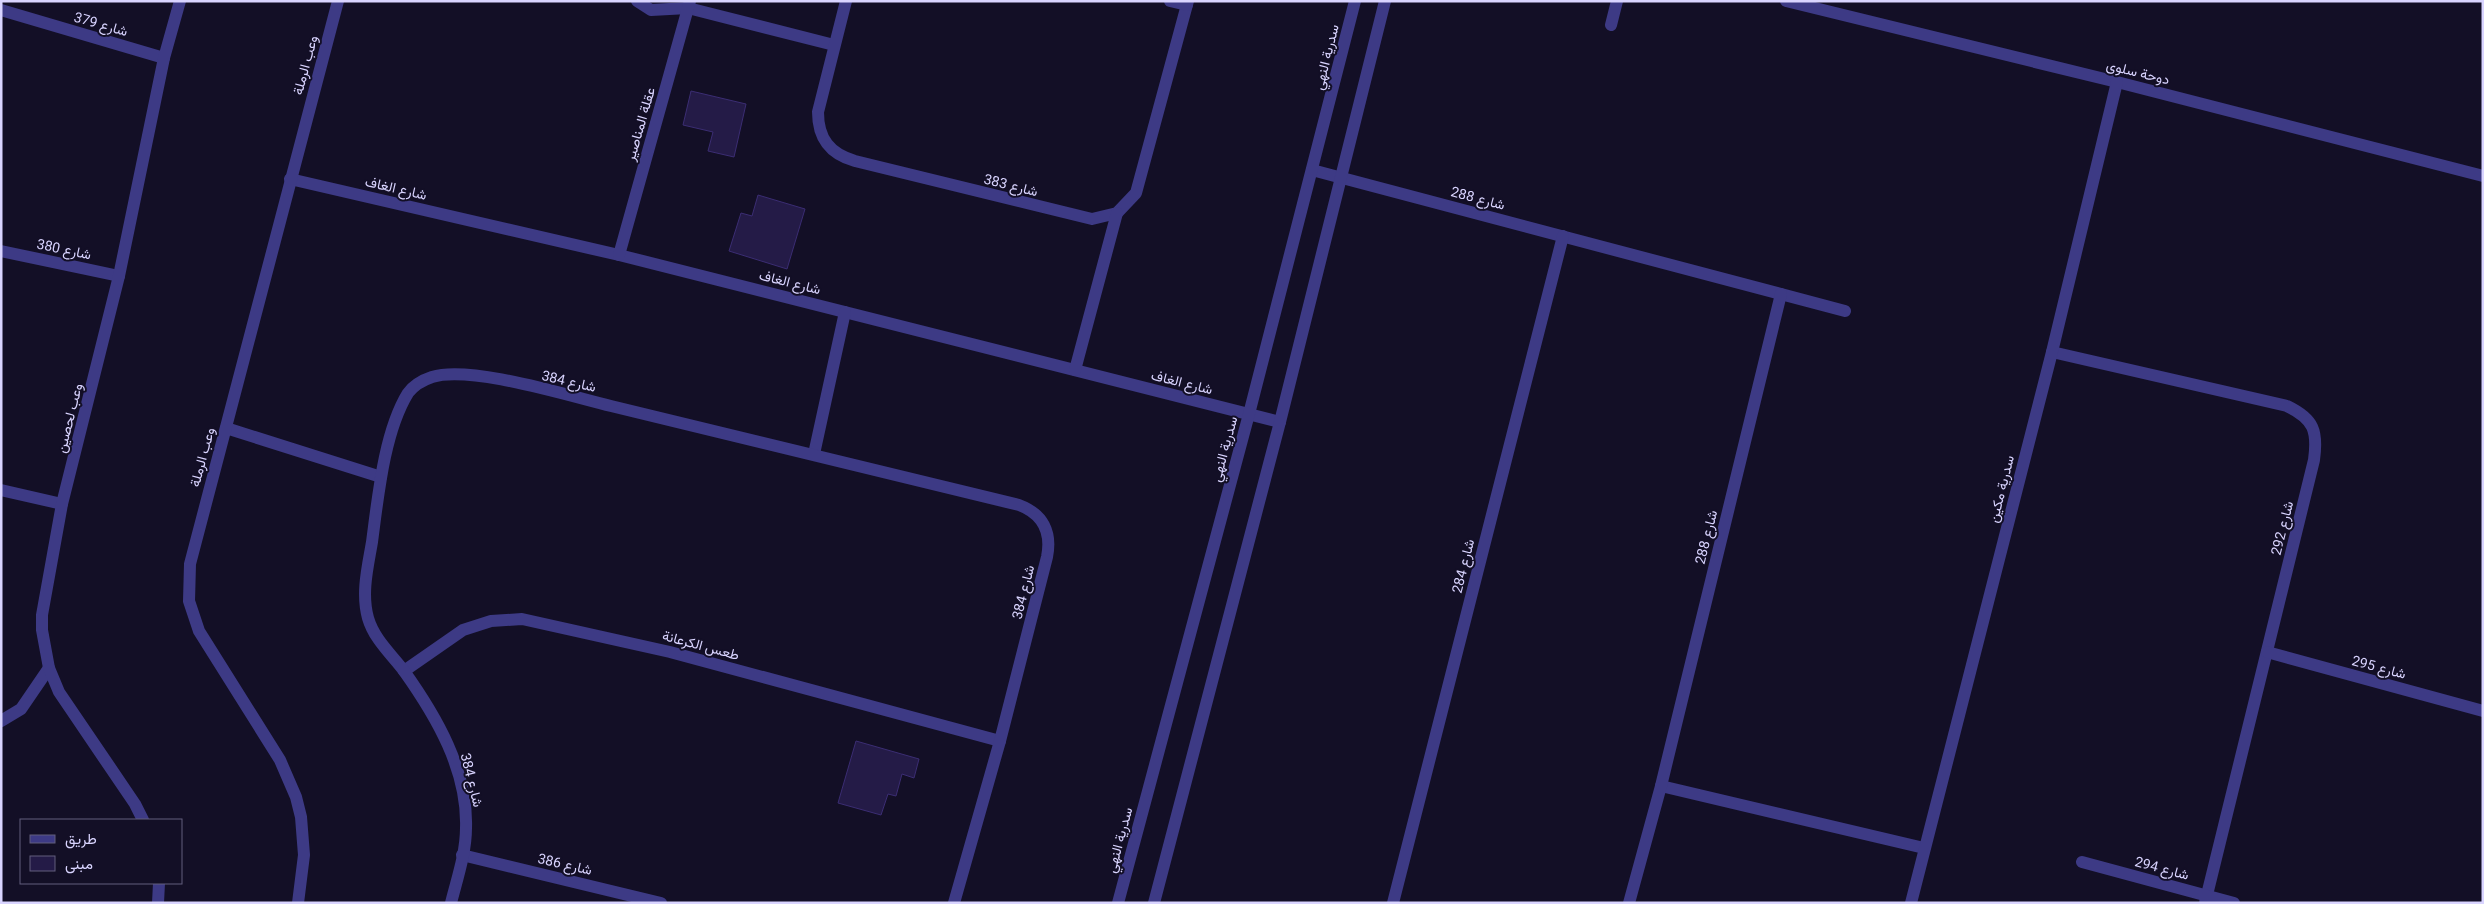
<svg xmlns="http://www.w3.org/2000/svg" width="2484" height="904" viewBox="0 0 2484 904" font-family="Roboto,Vazirmatn,sans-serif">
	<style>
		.building { fill: #241b47; stroke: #3b2d73 }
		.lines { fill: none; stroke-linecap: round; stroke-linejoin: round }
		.minor { stroke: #3d3a85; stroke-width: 12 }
		.labels { text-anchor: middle; stroke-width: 4; stroke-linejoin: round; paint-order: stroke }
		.street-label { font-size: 14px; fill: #d9d4ff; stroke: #130f26 }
	</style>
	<rect width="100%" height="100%" fill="#130f26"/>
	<g class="building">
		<path d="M691,91L746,104L734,157L708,151L713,132L683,125Z"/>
		<path d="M758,195L805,209L787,269L729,251L741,213L752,216Z"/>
		<path d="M856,741L919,759L914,778L902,774L896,796L888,794L881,815L838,803Z"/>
	</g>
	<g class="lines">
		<g class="minor">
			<path d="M637,1L651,10L688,8L834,45"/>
			<path d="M846,1L818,112C818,139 830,154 855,161L1092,219L1117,213L1136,193L1188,1"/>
			<path d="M1170,1L1187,5"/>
			<path d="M1786,1L2117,82L2483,176"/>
			<path d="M1,10L164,58"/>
			<path d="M1611,25L1617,1"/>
			<path d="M1312,170L1845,311"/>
			<path d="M290,179L619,255L1280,422"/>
			<path d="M1,251L119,276"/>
			<path d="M619,255L690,1"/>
			<path d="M2052,352L2287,406C2314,419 2318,431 2314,460L2205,903"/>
			<path d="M1075,370L1117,213"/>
			<path d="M226,428L381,477"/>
			<path d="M814,454L845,312"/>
			<path d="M1,490L62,504"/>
			<path d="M2267,652L2483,711"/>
			<path d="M404,671L463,630L491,621L522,619L670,652L1000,741"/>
			<path d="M1,721L21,709L49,668"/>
			<path d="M1661,786L1924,848"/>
			<path d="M143,820L135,804L59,692L49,668L42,630V615L62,504L119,276L164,58L180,1"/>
			<path d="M462,855L661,903"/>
			<path d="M2082,862L2234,903"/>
			<path d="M158,903L159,883"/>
			<path d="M298,903L304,855L301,817L296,797L280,760L199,631L189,601L190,564L338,1"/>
			<path d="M451,903C457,879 466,853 466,828C468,770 436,716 404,671C391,654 374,639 368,618C361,593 368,566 372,542C378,497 384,432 408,393C414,385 423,380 432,377C471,365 569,396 611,406C748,438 884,471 1019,505C1043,514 1052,532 1047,557L1000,741L954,903"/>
			<path d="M1118,903L1249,414L1355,1"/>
			<path d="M1154,903L1280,422L1385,1"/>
			<path d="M1393,903L1563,236"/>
			<path d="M1629,903L1661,786L1781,294"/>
			<path d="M1911,903L2052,352L2117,82"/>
		</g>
	</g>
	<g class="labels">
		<g class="street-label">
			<text transform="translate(101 24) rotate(16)" y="5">شارع 379</text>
			<text transform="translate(1326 57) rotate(-76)" y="5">سدرية النهي</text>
			<text transform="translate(305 65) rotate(-75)" y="5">وعب الرملة</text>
			<text transform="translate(2138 72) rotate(14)" y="5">دوحة سلوى</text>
			<text transform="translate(640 124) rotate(-74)" y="5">عقلة المناصير</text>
			<text transform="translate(1011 185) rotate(14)" y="5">شارع 383</text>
			<text transform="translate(396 188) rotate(13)" y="5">شارع الغاف</text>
			<text transform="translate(1478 198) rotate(15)" y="5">شارع 288</text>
			<text transform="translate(64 249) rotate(12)" y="5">شارع 380</text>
			<text transform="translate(790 282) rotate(14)" y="5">شارع الغاف</text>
			<text transform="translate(569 381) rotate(13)" y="5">شارع 384</text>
			<text transform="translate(1182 382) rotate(14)" y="5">شارع الغاف</text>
			<text transform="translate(69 418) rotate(-76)" y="5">وعب لحصين</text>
			<text transform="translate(1224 449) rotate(-75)" y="5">سدرية النهي</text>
			<text transform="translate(202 457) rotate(-75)" y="5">وعب الرملة</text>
			<text transform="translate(2001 489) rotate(-76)" y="5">سدرية مكين</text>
			<text transform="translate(2282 528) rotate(-76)" y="5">شارع 292</text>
			<text transform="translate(1706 537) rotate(-76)" y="5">شارع 288</text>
			<text transform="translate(1463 566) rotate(-76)" y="5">شارع 284</text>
			<text transform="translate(1023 592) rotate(-76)" y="5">شارع 384</text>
			<text transform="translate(701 645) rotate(15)" y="5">طعس الكرعانة</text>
			<text transform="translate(2379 667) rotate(15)" y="5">شارع 295</text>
			<text transform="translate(472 780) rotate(76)" y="5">شارع 384</text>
			<text transform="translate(1119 840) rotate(-75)" y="5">سدرية النهي</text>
			<text transform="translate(565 864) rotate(13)" y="5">شارع 386</text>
			<text transform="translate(2162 868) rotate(15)" y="5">شارع 294</text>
		</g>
	</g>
	<rect width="2484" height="904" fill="none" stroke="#d9d4ff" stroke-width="5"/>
	<rect x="20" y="819" width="162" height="65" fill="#130f26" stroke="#625e7d"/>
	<rect x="30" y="835" width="25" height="8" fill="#3d3a85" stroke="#625e7d"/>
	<text x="65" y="844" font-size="15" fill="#d9d4ff">طريق</text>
	<rect x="30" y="856" width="25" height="15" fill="#241b47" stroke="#625e7d"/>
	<text x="65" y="869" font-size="15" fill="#d9d4ff">مبنى</text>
</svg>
